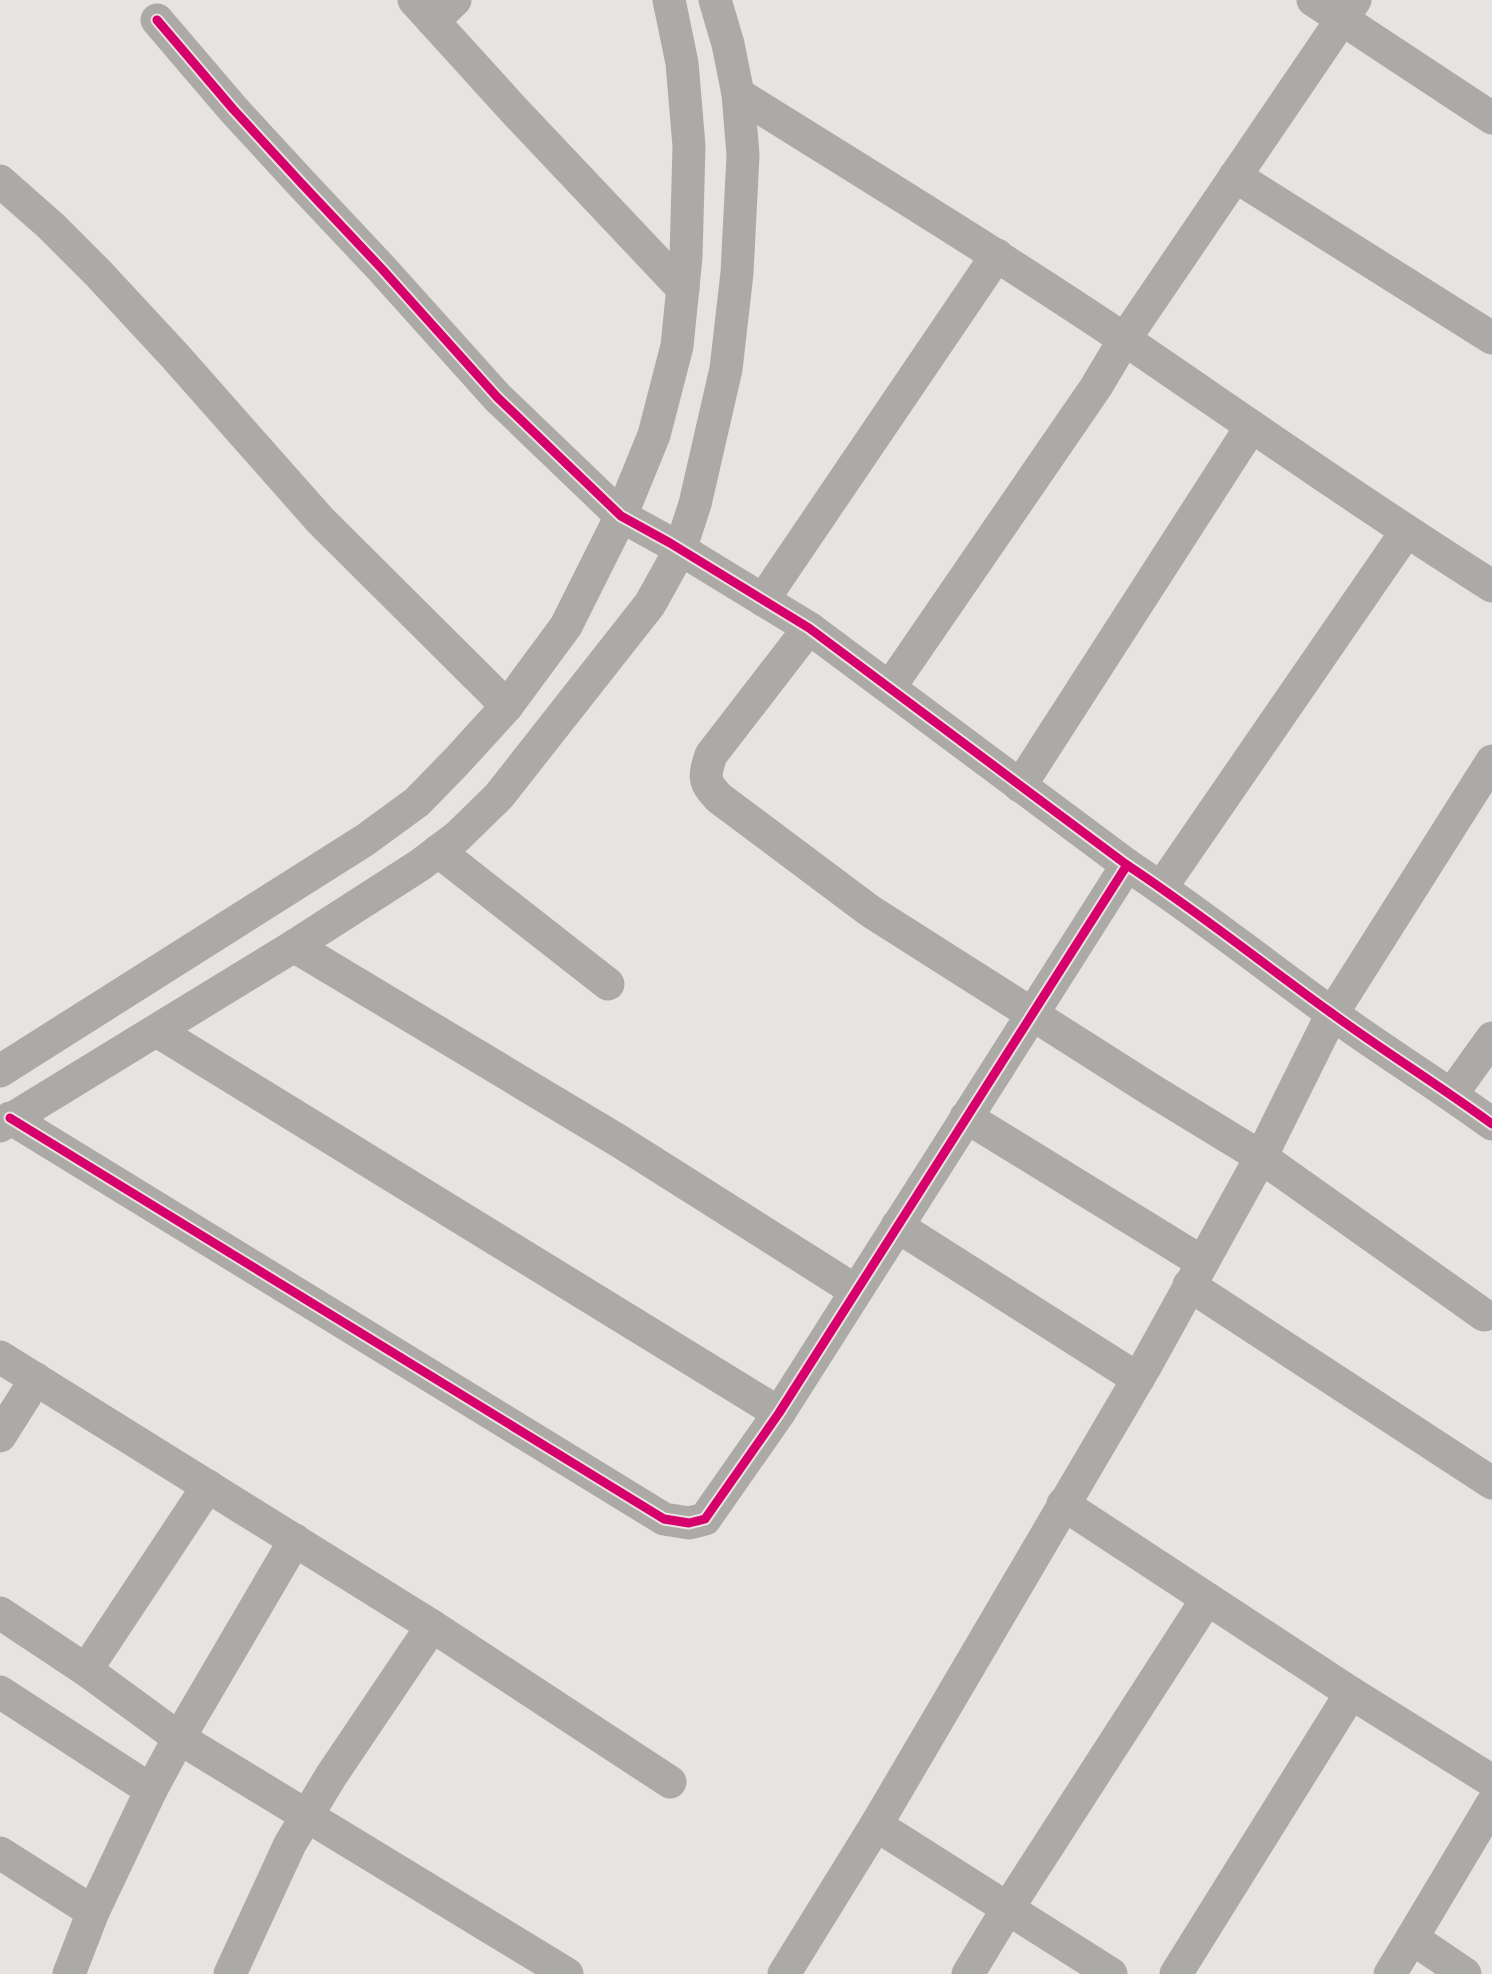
<svg xmlns="http://www.w3.org/2000/svg" width="1492" height="1974" viewBox="0 0 1492 1974" font-family="'Nunito Sans',sans-serif">
	<style>
		.lines { fill: none; stroke-linecap: round; stroke-linejoin: round }
		.minor { stroke: #acaaa6; stroke-width: 33 }
		.tertiary { stroke: #acaaa6; stroke-width: 33 }
		.cycleway-casing { stroke: #e9e2de; stroke-width: 13 }
		.cycleway { stroke: #d6006c; stroke-width: 9 }
	</style>
	<rect width="100%" height="100%" fill="#e6e3e1"/>
	<g class="lines">
		<g class="minor">
			<path d="M414,0L512,108L683,289"/>
			<path d="M1313,0L1492,118"/>
			<path d="M157,20L233,109L302,184L382,269L497,397L621,516L670,543L809,628L1127,865C1197,911 1262,963 1330,1012C1383,1051 1439,1085 1492,1124"/>
			<path d="M433,21L455,0"/>
			<path d="M738,94C868,175 997,254 1124,339C1246,422 1367,507 1492,586"/>
			<path d="M1235,176L1492,338"/>
			<path d="M0,181L51,226L98,273L175,356L320,520L507,706"/>
			<path d="M763,600L997,255"/>
			<path d="M809,628L711,755C704,777 703,781 719,798L870,911L1153,1091L1261,1157L1484,1315"/>
			<path d="M890,687L1096,387L1124,340L1355,0"/>
			<path d="M1020,786L1251,427"/>
			<path d="M438,851L608,984"/>
			<path d="M1161,888L1406,532"/>
			<path d="M294,946L619,1141L856,1291"/>
			<path d="M157,1031L779,1413"/>
			<path d="M1452,1094L1492,1038"/>
			<path d="M966,1117L1202,1262"/>
			<path d="M10,1118L664,1519L689,1523L705,1519L779,1413L1127,865"/>
			<path d="M897,1226L1138,1379"/>
			<path d="M1189,1285L1492,1483"/>
			<path d="M0,1357L432,1626L670,1782"/>
			<path d="M0,1436L36,1379"/>
			<path d="M1063,1504L1351,1693L1492,1781"/>
			<path d="M0,1613L86,1670L179,1738L567,1974"/>
			<path d="M86,1670L208,1486"/>
			<path d="M0,1692L151,1790"/>
			<path d="M876,1825L1111,1974"/>
			<path d="M0,1853L93,1912"/>
			<path d="M69,1974L93,1912L151,1790L179,1738L295,1540"/>
			<path d="M230,1974L290,1844L331,1776L432,1626"/>
			<path d="M784,1974L876,1825L1145,1367L1261,1157L1332,1014L1492,761"/>
			<path d="M968,1974L1008,1908L1207,1599"/>
			<path d="M1176,1974L1351,1693"/>
			<path d="M1390,1974L1412,1938"/>
			<path d="M1465,1974L1412,1938L1492,1804"/>
		</g>
		<g class="tertiary">
			<path d="M0,1071L365,840L417,802L456,762L507,706L566,626L621,516L654,435L677,346L686,257L689,146L682,63L669,0"/>
			<path d="M0,1126L294,946L420,865L457,837L499,796L650,604L680,550L695,504L726,369L737,273L743,155L738,94L728,44L715,0"/>
		</g>
		<g class="cycleway-casing">
			<g id="cycleway">
				<path d="M157,20L233,109L302,184L382,269L497,397L621,516L670,543L809,628L1127,865C1197,911 1262,963 1330,1012C1383,1051 1439,1085 1492,1124"/>
				<path d="M10,1118L664,1519L689,1523L705,1519L779,1413L1127,865"/>
			</g>
		</g>
		<use href="#cycleway" class="cycleway"/>
	</g>
</svg>
